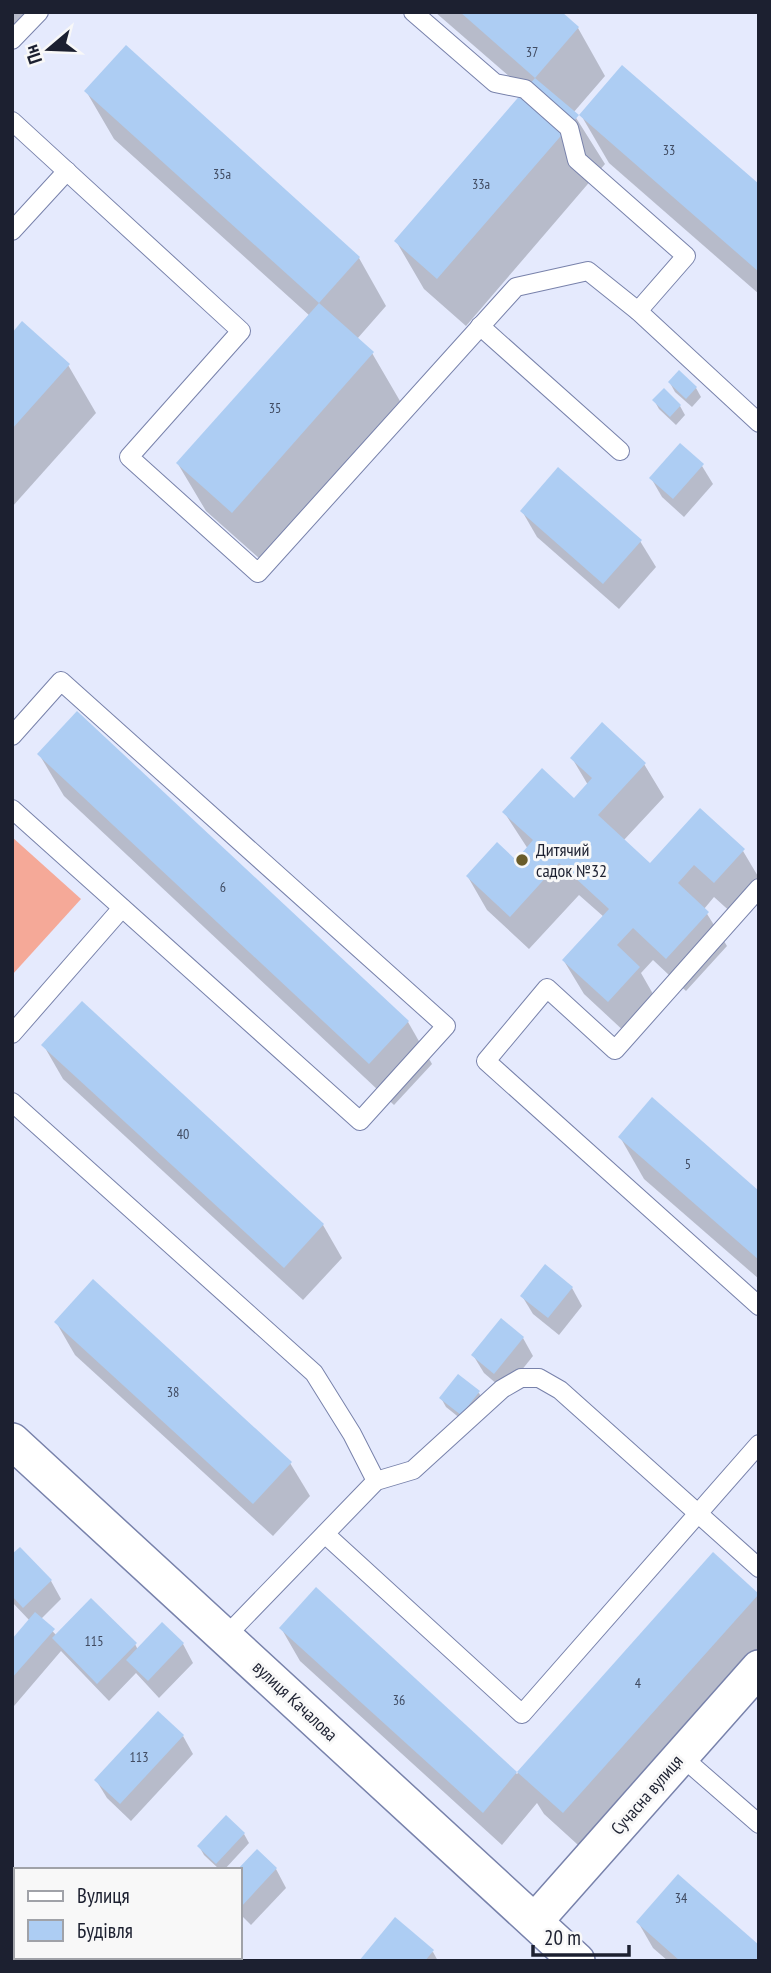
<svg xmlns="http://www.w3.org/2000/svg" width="771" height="1973" viewBox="0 0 771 1973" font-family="'PT Sans Narrow',sans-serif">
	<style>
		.green { fill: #f5a998 }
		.shadow { fill: #0003 }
		.building { fill: #adcdf3 }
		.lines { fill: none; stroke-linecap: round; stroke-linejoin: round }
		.lane-casing { stroke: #7882ab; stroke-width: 20 }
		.street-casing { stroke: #7882ab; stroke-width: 38 }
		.lane { stroke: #fff; stroke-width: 18 }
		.street { stroke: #fff; stroke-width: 35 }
		.poi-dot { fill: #6a5c29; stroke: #f8f8f8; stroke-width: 2.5 }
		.labels { text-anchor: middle; stroke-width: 6; stroke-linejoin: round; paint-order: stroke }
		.number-label { font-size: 14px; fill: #404b61 }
		.poi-label { font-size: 18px; fill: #1c2030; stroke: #f8f8f8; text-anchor: start }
		.street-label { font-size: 18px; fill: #1c2030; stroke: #f8f8f8 }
	</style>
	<rect width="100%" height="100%" fill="#e5eafd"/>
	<path class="green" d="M12,837L81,899L12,975Z"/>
	<g class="shadow">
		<path d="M12,12H41L12,43Z"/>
		<path d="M435,12H560L578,28L605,76L573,113L605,164L466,326L424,289L396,241L526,91Z"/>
		<path d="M86,91L359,258L386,306L357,339L372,353L400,401L260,559L206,511L178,464L310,316L114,139Z"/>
		<path d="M581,115L759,186V294L609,163Z"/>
		<path d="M12,335L68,365L96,413L12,507Z"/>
		<path d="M679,373L696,388L701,397L692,407L675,392L670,383Z"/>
		<path d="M654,400L680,406L685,415L676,425L659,409Z"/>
		<path d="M702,466L713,484L684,517L662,497L651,478Z"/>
		<path d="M522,511L640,541L656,567L619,609L537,537Z"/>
		<path d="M39,754L408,1022L432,1064L394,1105L64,796Z"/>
		<path d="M572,758L644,764L664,797L623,841L650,865L743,851L759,878V888L734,915L714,897L704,909L727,946L686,991L653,960L641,973L657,1001L627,1034L584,994L564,961L604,917L579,895L529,949L487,910L468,877L516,862L528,849L504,812L574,800L588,785Z"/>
		<path d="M44,1046L323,1225L342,1258L303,1300L63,1079Z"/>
		<path d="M620,1137L759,1193V1279L644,1179Z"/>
		<path d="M572,1288L582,1306L559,1335L533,1314L522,1296Z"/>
		<path d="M56,1322L290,1463L310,1496L273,1536L75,1355Z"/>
		<path d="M523,1338L533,1356L505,1391L484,1373L473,1355Z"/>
		<path d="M479,1393L484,1402L466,1423L446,1407L441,1398Z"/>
		<path d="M713,1554L759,1595V1663L588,1854L544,1814L537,1803L502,1845L300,1661L281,1628L316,1589L517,1774Z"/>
		<path d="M12,1557L51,1581L61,1599L41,1619L57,1636L135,1644L138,1650L162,1625L183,1644L193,1663L159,1698L136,1673L109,1701L61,1651L14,1706L12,1641L30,1621L12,1602Z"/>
		<path d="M183,1736L193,1754L131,1821L107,1798L96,1780Z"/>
		<path d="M244,1834L249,1843L224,1870H220L204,1855L199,1846Z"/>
		<path d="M276,1869L286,1888L251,1925L240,1914V1870Z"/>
		<path d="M638,1922L759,1961H668L653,1948Z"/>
		<path d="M433,1952L438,1961H361Z"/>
	</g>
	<g class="building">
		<path d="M460,12H562L579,27L535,78Z"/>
		<path d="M126,45L360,257L319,303L84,91Z"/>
		<path d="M622,65L759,184V272L579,115L437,279L394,241L535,78L579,115Z"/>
		<path d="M319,303L374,352L232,513L176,463Z"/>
		<path d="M22,321L70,364L12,429V333Z"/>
		<path d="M679,370L697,387L686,399L668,382Z"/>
		<path d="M664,388L681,405L670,417L652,400Z"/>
		<path d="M680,443L704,464L673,499L649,478Z"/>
		<path d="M558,467L642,540L603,584L520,511Z"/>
		<path d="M77,711L409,1021L369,1064L37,754Z"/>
		<path d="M602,722L646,763L598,815L650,863L700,808L745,849L714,883L694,865L678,883L709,912L666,959L633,928L617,945L640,967L608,1002L562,960L609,909L559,863L510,917L466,876L497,842L516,860L533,840L502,812L542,768L574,798L592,778L570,758Z"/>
		<path d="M82,1001L324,1224L284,1268L41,1045Z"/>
		<path d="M652,1097L759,1191V1260L618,1137Z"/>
		<path d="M545,1264L573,1287L548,1318L520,1296Z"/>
		<path d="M93,1279L292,1462L253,1504L54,1322Z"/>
		<path d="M501,1318L524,1337L494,1374L471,1355Z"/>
		<path d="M458,1374L480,1391L461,1415L439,1398Z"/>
		<path d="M20,1547L52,1580L23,1608L12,1596V1554Z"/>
		<path d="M713,1552L759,1594L563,1813L517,1772Z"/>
		<path d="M316,1587L517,1772L483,1813L279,1628Z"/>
		<path d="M91,1598L137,1643L97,1684L52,1638Z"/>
		<path d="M35,1612L55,1629L12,1678V1639Z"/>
		<path d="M162,1622L184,1643L148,1681L126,1660Z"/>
		<path d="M158,1711L184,1735L120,1804L94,1780Z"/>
		<path d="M226,1815L245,1833L216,1864L197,1846Z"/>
		<path d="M257,1849L277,1868L240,1908V1870H237Z"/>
		<path d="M678,1874L759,1945V1961H680L636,1922Z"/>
		<path d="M395,1917L434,1950L425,1961H359Z"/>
	</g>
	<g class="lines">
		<g class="lane-casing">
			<g id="lane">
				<path d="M413,12L495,83L525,89L569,128L577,160L686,256L638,311"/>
				<path d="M12,40L39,12"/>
				<path d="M12,121L241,331L129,457L258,573L516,287L588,271L638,311L759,423"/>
				<path d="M12,231L67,171"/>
				<path d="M480,326L620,451"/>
				<path d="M12,736L61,681L446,1026L360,1121L12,809"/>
				<path d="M759,888L615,1050L547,988L486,1061L759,1306"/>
				<path d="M12,1034L122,908"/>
				<path d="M12,1102L314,1373L352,1434L376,1481"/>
				<path d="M325,1534L522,1714L759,1444"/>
				<path d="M225,1637L376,1481L413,1470L502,1389L521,1378H539L560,1390L759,1568"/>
				<path d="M681,1756L759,1824"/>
			</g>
		</g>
		<g class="street-casing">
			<g id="street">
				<path d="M12,1441L577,1961"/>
				<path d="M535,1921L759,1668"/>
			</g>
		</g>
		<use href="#lane" class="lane"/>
		<use href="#street" class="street"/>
	</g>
	<circle class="poi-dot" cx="522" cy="860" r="7"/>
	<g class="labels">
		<g class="number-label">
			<text x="532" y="57">37</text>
			<text x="669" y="155">33</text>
			<text x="222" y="179">35а</text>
			<text x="481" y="189">33а</text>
			<text x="275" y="413">35</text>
			<text x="223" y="892">6</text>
			<text x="183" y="1139">40</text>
			<text x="688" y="1169">5</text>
			<text x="173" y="1397">38</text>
			<text x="94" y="1646">115</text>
			<text x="638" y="1688">4</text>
			<text x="399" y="1705">36</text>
			<text x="139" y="1762">113</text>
			<text x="681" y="1903">34</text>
		</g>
		<g class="poi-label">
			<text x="536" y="856">Дитячий<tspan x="536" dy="21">садок №32</tspan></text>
		</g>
		<g class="street-label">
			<text transform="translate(295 1701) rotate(43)" y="6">вулиця Качалова</text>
			<text transform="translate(647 1795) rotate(-49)" y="6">Сучасна вулиця</text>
		</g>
	</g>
	<rect width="771" height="1973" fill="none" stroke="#1c2030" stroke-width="28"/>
	<rect x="14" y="1868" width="228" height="91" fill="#f8f8f8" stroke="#a0a2a8" stroke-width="2"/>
	<rect x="28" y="1891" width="35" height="10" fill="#ffffff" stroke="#a0a2a8" stroke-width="2"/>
	<text x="77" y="1903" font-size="21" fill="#1c2030">Вулиця</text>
	<rect x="28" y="1920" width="35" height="21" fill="#adcdf3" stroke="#a0a2a8" stroke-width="2"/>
	<text x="77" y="1938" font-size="21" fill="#1c2030">Будівля</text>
	<g transform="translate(49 49) rotate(251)" stroke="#f8f8f8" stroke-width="5" paint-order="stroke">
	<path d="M0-5L12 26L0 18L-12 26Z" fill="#1c2030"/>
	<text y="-10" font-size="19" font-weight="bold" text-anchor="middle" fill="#1c2030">Пн</text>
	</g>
	<path d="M533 1945v10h96v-10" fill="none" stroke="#1c2030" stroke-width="3.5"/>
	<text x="544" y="1945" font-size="21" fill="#1c2030" stroke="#f8f8f8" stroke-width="5" paint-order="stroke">20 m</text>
</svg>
